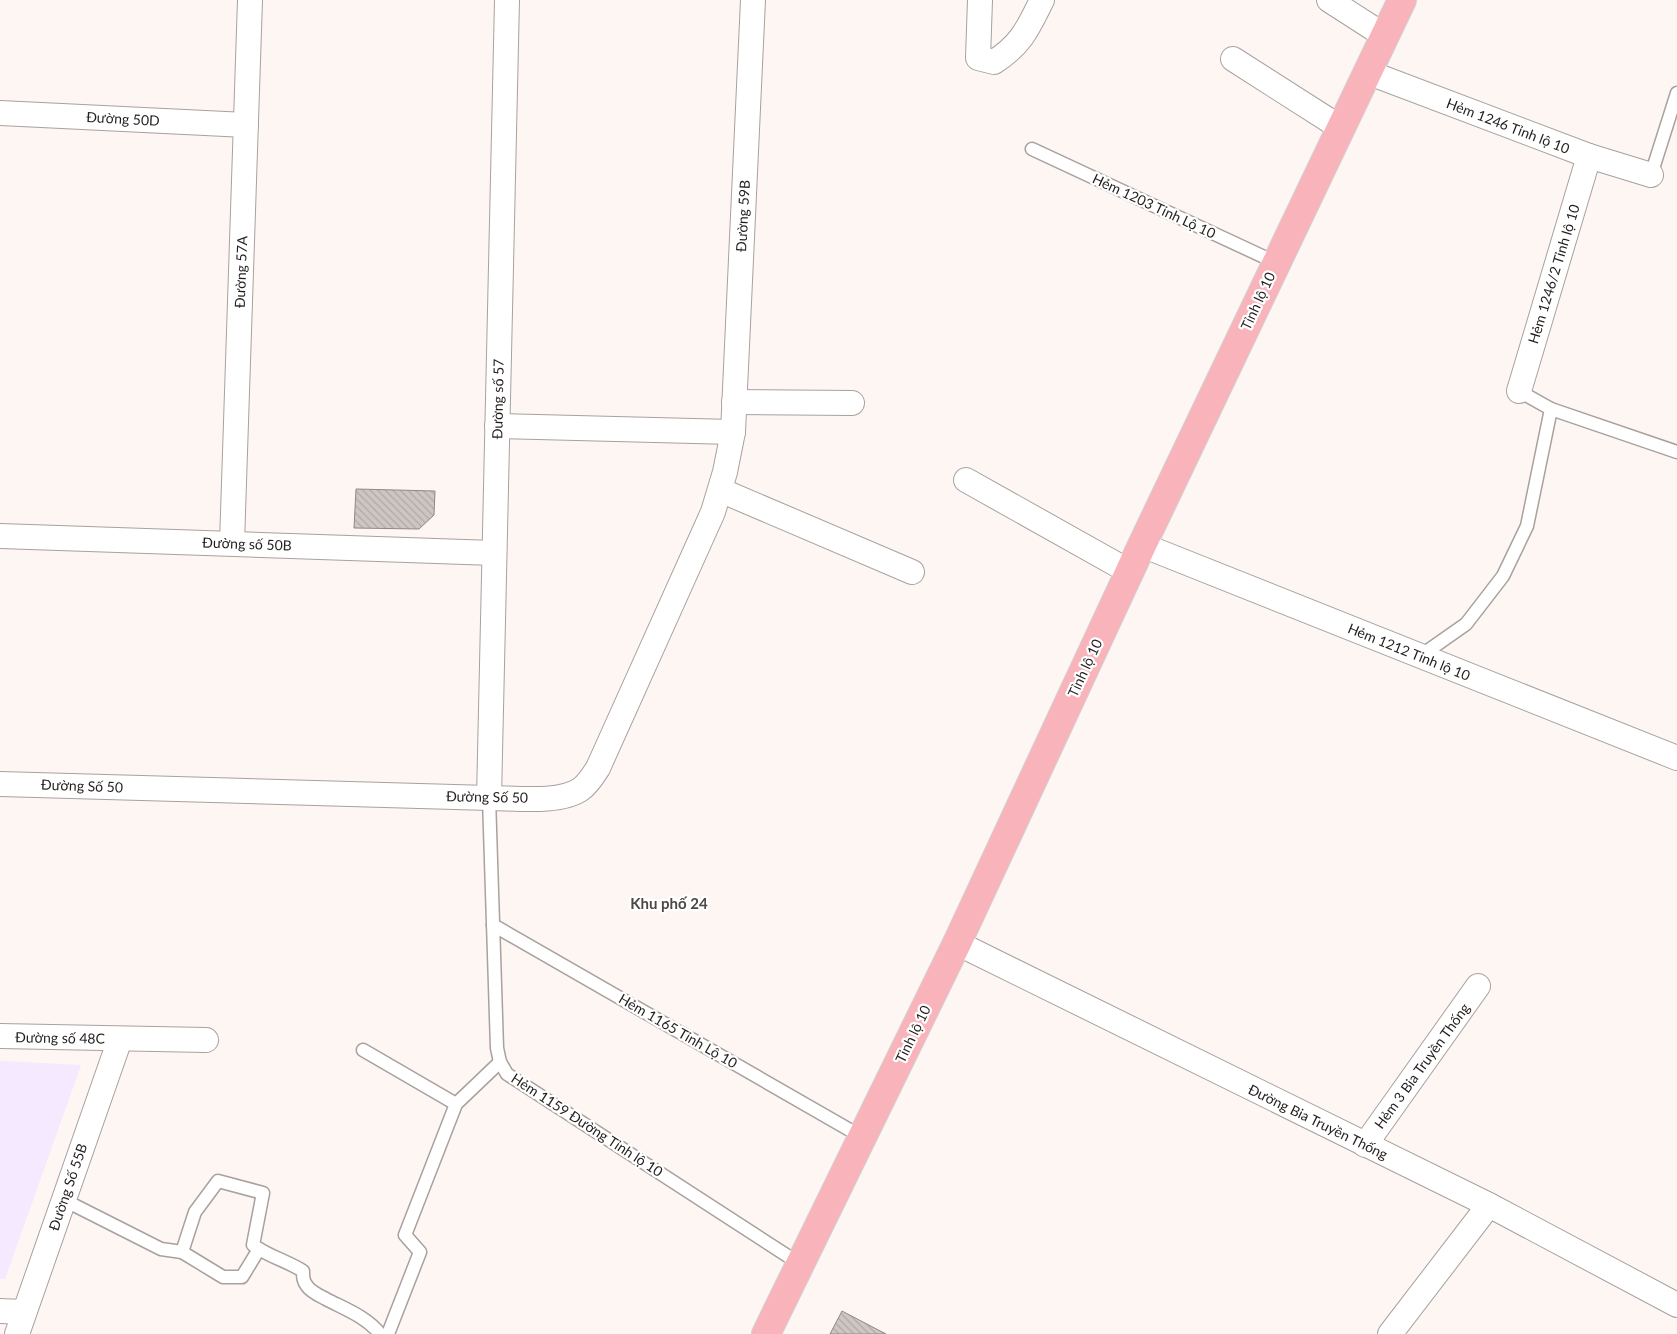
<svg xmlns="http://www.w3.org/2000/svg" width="1677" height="1334" viewBox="0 0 1677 1334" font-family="Lato,sans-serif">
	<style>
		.education { fill: #f4e9fe }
		.building { fill: url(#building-back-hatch); stroke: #8f8886 }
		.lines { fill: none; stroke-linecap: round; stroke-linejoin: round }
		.service-casing { stroke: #a8a19e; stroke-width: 15 }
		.minor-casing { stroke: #a8a19e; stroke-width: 26 }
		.primary-casing { stroke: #d3d2d2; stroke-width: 30 }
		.service { stroke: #fff; stroke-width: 12 }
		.minor { stroke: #fff; stroke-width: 24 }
		.primary { stroke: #f8b3bb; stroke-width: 28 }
		.labels { text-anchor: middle; stroke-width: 4.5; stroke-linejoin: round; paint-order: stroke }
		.street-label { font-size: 14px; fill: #211e1d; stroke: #fff }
		.neighbourhood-label { font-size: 15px; font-weight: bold; fill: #4c4744; stroke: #fff }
	</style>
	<defs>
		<pattern id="building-back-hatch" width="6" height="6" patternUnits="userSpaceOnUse" patternTransform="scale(1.25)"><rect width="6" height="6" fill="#cdc6c3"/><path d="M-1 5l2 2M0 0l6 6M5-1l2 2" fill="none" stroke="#b0aaa7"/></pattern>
	</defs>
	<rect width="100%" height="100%" fill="#fdf6f3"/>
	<path class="education" d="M0,1061L81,1065L5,1279H0Z"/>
	<g class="building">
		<path d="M356,489L435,491L434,515L419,529L354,528Z"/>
		<path d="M842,1311L886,1334H830Z"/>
	</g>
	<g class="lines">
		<g class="service-casing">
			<g id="service">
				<path d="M1032,149L1277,263"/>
				<path d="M1651,175L1677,93"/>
				<path d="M1551,409L1677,452"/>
				<path d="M1419,657L1466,624L1503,576L1527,526L1551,409L1519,391"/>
				<path d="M489,798L497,1048L500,1062L507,1074L800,1264"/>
				<path d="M493,925L862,1137"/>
				<path d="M363,1050L456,1104"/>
				<path d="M64,1200L161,1249L182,1252L195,1212L218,1181L263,1193L253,1245C268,1256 287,1261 303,1271C303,1277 303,1281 307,1286C311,1292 320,1296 326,1299C345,1309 367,1317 380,1334"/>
				<path d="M182,1252L223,1277H242L259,1249"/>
				<path d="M388,1334L420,1252L405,1235L456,1104L500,1062"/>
			</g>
		</g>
		<g class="minor-casing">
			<g id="minor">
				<path d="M980,0L978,58L994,62C1022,44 1028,28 1042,0"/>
				<path d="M1329,0L1385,36"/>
				<path d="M1233,59L1341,128"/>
				<path d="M1367,72L1589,156L1651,175"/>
				<path d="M0,113L246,125"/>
				<path d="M1519,391L1589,156"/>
				<path d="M734,402L852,403"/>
				<path d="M497,426L733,432"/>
				<path d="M966,480L1130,572"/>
				<path d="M720,490L912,572"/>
				<path d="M0,536L494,553"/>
				<path d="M232,543L250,0"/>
				<path d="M1142,545L1677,758"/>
				<path d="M0,784L489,798C515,798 560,804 581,789C588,784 593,776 598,768L713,512L725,472L733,432L753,0"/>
				<path d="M489,798L507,0"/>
				<path d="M957,943L1489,1205L1677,1305"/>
				<path d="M0,1036L206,1040"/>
				<path d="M1365,1145L1478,986"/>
				<path d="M0,1311L24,1312"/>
				<path d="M17,1334L120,1039"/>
				<path d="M1390,1334L1489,1205"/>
			</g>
		</g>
		<g class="primary-casing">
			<path id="primary" d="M766,1334L957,943L1142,545L1402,0"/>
		</g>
		<use href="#service" class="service"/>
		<use href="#minor" class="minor"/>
		<use href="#primary" class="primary"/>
	</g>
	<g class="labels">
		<g class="street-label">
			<text transform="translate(123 119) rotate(3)" y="5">Đường 50D</text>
			<text transform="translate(1508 126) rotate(21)" y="5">Hẻm 1246 Tỉnh lộ 10</text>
			<text transform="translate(1154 206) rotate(25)" y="5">Hẻm 1203 Tỉnh Lộ 10</text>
			<text transform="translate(743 216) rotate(-87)" y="5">Đường 59B</text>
			<text transform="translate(241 272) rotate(-88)" y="5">Đường 57A</text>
			<text transform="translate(1554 274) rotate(-73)" y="5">Hẻm 1246/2 Tỉnh lộ 10</text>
			<text transform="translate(1258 301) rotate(-65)" y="5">Tỉnh lộ 10</text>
			<text transform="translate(498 399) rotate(-89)" y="5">Đường số 57</text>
			<text transform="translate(247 544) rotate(2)" y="5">Đường số 50B</text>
			<text transform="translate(1409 652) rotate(22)" y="5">Hẻm 1212 Tỉnh lộ 10</text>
			<text transform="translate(1085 668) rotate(-65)" y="5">Tỉnh lộ 10</text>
			<text transform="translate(82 786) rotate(2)" y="5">Đường Số 50</text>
			<text transform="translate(487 797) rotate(1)" y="5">Đường Số 50</text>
			<text transform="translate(678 1031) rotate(30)" y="5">Hẻm 1165 Tỉnh Lộ 10</text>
			<text transform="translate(913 1034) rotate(-64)" y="5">Tỉnh lộ 10</text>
			<text transform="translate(60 1038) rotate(1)" y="5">Đường số 48C</text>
			<text transform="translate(1422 1066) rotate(-54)" y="5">Hẻm 3 Bia Truyền Thống</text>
			<text transform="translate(1318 1122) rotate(26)" y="5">Đường Bia Truyền Thống</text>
			<text transform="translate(587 1125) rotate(33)" y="5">Hẻm 1159 Đường Tỉnh lộ 10</text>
			<text transform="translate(68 1187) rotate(-71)" y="5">Đường Số 55B</text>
		</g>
		<g class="neighbourhood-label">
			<text x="669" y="909">Khu phố 24</text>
		</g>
	</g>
</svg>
